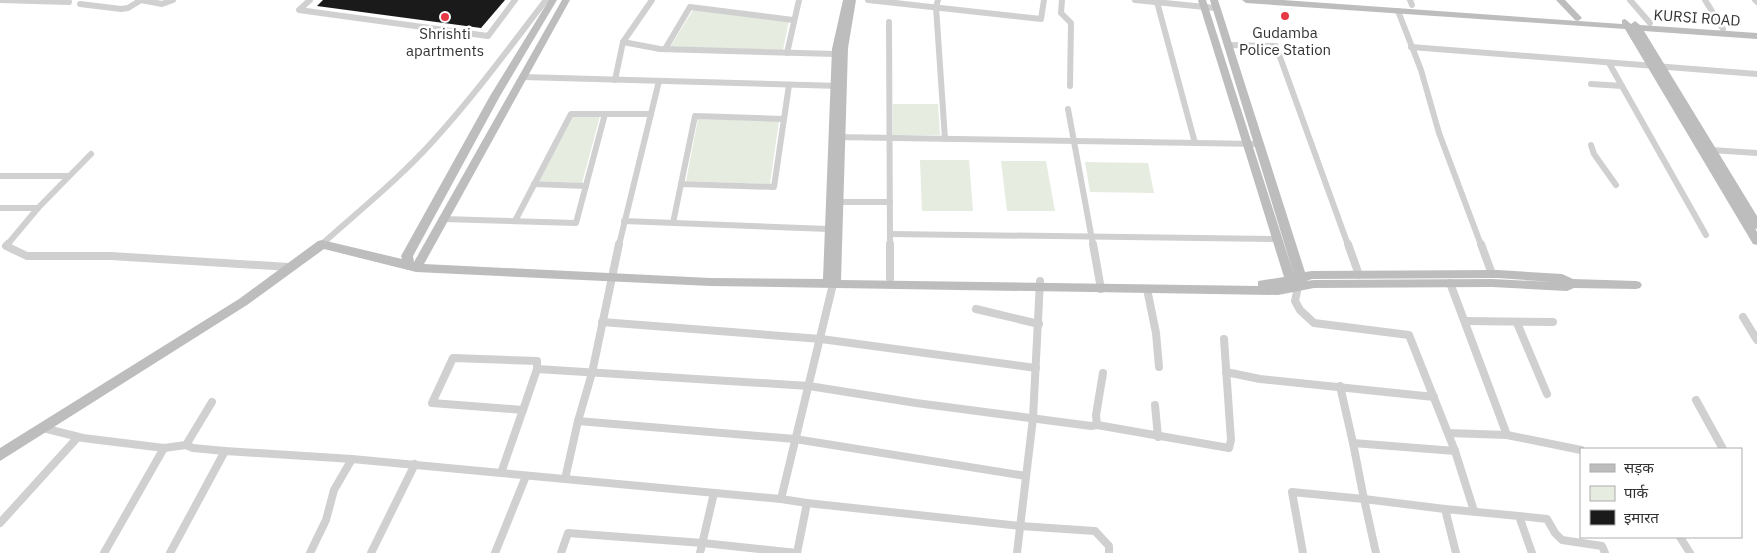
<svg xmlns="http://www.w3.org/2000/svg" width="1757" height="553" viewBox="0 0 1757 553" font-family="'IBM Plex Sans','Noto Sans Devanagari',sans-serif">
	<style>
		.green { fill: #e6ecdf }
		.building { fill: #1a1a1a }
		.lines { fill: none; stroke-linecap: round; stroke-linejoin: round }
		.street-far1 { stroke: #d0d0d0; stroke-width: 6 }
		.street { stroke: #d0d0d0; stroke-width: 8 }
		.secondary { fill: #bdbdbd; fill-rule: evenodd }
		.poi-dot { fill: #e63946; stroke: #fff; stroke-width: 2 }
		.labels { text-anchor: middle; stroke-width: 5; stroke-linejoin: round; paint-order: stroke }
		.far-street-label { font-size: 15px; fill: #333; stroke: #fff }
		.far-poi-label { font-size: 15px; fill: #333; stroke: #fff }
	</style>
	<rect width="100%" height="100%" fill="#fff"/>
	<g class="green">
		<path d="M693,10L789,21L783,50L670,47Z"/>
		<path d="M893,104H938L940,135H893Z"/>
		<path d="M600,116L582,183L539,181L573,117Z"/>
		<path d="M698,119L779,121L770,184L686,181Z"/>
		<path d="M920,160H969L973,211H922Z"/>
		<path d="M1001,161H1046L1055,211H1007Z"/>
		<path d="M1085,162L1148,163L1154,193L1090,192Z"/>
	</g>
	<path class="building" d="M323,0H505L481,28L317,6Z"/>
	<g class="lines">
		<g class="street-far1">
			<path d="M0,0L69,2"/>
			<path d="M310,0L299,10L488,36L515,0"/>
			<path d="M868,0L1041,19L1044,0"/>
			<path d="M938,0L936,7L945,139"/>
			<path d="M1062,0L1061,13L1071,23L1070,86"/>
			<path d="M1135,0L1215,8"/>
			<path d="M1410,0L1412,5"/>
			<path d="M1630,0L1650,23"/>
			<path d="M1705,0L1723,29"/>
			<path d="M1755,0L1757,2"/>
			<path d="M1157,2L1195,143"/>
			<path d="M80,4L121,9L128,8L141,0L162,4L173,0"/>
			<path d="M1398,11L1421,70L1439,133L1481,245"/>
			<path d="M889,22L890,245"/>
			<path d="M623,42L660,49L836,54"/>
			<path d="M1227,45L1276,46L1348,245"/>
			<path d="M1411,47L1757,74"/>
			<path d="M665,49L690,7L793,20"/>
			<path d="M787,53L799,0"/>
			<path d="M1609,63L1706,235"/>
			<path d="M523,77L840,86"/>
			<path d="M615,80L623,42L652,0"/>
			<path d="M1591,84L1622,86"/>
			<path d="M1068,109L1093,245"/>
			<path d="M835,137L1258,144"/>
			<path d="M1591,145L1594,154L1616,185"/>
			<path d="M1711,150L1757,153"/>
			<path d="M0,176H68"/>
			<path d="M534,184L586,186"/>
			<path d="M681,184L774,187L789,85"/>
			<path d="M839,202H890"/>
			<path d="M0,208H38"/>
			<path d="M443,219L576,223L605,114"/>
			<path d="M515,221L571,114H651"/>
			<path d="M624,221L828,229"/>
			<path d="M673,223L695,116L784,119"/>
			<path d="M890,234L1278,239"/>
			<path d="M322,244C360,210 400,178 434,140C474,96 510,47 546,0"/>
			<path d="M7,245L38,208L91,154"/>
			<path d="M619,245L659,81"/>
		</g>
		<g class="street">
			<path d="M8,244L6,246L27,256H111L289,267"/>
			<path d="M619,244L592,373L578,421L795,439L1026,476"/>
			<path d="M890,244V278"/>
			<path d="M1093,244L1101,289"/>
			<path d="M1348,244L1359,275"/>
			<path d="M1481,244L1492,274"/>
			<path d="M1298,287L1295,301L1300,310L1314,323L1409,335L1455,451L1474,511"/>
			<path d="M1147,289L1156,333L1159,367"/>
			<path d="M976,309L1039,324"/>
			<path d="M1743,317L1757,340"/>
			<path d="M1465,321L1553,322"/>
			<path d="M602,322L821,339L1036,368"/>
			<path d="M1517,323L1547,394"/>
			<path d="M453,358L537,361V369L523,410L432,403Z"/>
			<path d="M537,369L809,386L916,403L1091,426L1097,425L1229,448L1231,440L1224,339"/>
			<path d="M1226,372L1260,379L1434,397"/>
			<path d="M1340,386L1353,443"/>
			<path d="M1696,400L1723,449"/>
			<path d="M1155,405L1158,437"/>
			<path d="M523,410L501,473L781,499"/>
			<path d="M1097,425L1096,415L1103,373"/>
			<path d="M43,428L83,438L164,448L186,445L193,448L225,451L352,459L501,473"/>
			<path d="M1448,433L1507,435L1450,283"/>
			<path d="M1507,435L1581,450"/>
			<path d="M186,445L212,402"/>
			<path d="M565,479L578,421"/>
			<path d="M807,503L1020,526L1095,531L1109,546V553"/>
			<path d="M1519,516L1547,519L1555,533L1562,540L1602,546L1605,553"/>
			<path d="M0,523L78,437"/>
			<path d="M1680,537L1690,553"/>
			<path d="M104,553L164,448"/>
			<path d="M170,553L225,451"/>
			<path d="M310,553L326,520L334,490L352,459"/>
			<path d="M371,553L415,464"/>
			<path d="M495,553L526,476"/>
			<path d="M561,553L568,533L703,543L797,553L807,503L781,499L833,284"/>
			<path d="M700,553L714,493"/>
			<path d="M1017,553L1033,418L1040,281"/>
			<path d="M1303,553L1292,492L1364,499L1353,443L1455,451"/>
			<path d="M1376,553L1364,499L1445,509"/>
			<path d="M1456,553L1445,509L1519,516L1532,553"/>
		</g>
		<g class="secondary">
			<path d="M549,0H557L500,96L413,256L414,262L562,0H570L424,264L710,278L823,279L832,49L843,0H856L848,48L841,280L1258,286V281L1284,277L1198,0H1206L1294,275L1210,0H1218L1305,272L1312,271L1498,270L1562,274L1573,279L1636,281L1640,282L1642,285L1640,288L1636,289L1574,288L1567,291L1492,287L1314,288L1278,295L710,286L416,272L324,249L247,305L0,461V448L239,299L318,241L322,240L402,259L401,256L490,96ZM1498,278L1552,282L1492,279L1314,280L1306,281L1312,279Z"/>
			<path d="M1242,0H1283L1578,21L1575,20L1556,0H1565L1582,18L1578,21L1622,24V20L1625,19L1631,24L1635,21L1640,25L1757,33V39L1644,31L1757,216V229L1755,228L1757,232V245L1753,244L1625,29L1246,3Z"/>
		</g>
	</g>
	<g class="poi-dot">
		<circle cx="1285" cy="16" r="5"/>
		<circle cx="445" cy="17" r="5"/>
	</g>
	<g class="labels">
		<g class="far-street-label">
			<text transform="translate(1697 18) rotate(4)" y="5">KURSI ROAD</text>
		</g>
		<g class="far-poi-label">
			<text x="1285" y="38">Gudamba<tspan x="1285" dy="17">Police Station</tspan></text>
			<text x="445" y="39">Shrishti<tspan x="445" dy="17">apartments</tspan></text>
		</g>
	</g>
	<rect x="1580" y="448" width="162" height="90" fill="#ffffff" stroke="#adadad"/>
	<rect x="1590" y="464" width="25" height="8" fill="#bdbdbd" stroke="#adadad"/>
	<text x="1624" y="473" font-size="15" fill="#333333">सड़क</text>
	<rect x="1590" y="486" width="25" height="15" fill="#e6ecdf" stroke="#adadad"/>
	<text x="1624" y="498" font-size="15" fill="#333333">पार्क</text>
	<rect x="1590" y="510" width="25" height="15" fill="#1a1a1a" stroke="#adadad"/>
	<text x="1624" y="523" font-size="15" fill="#333333">इमारत</text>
</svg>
